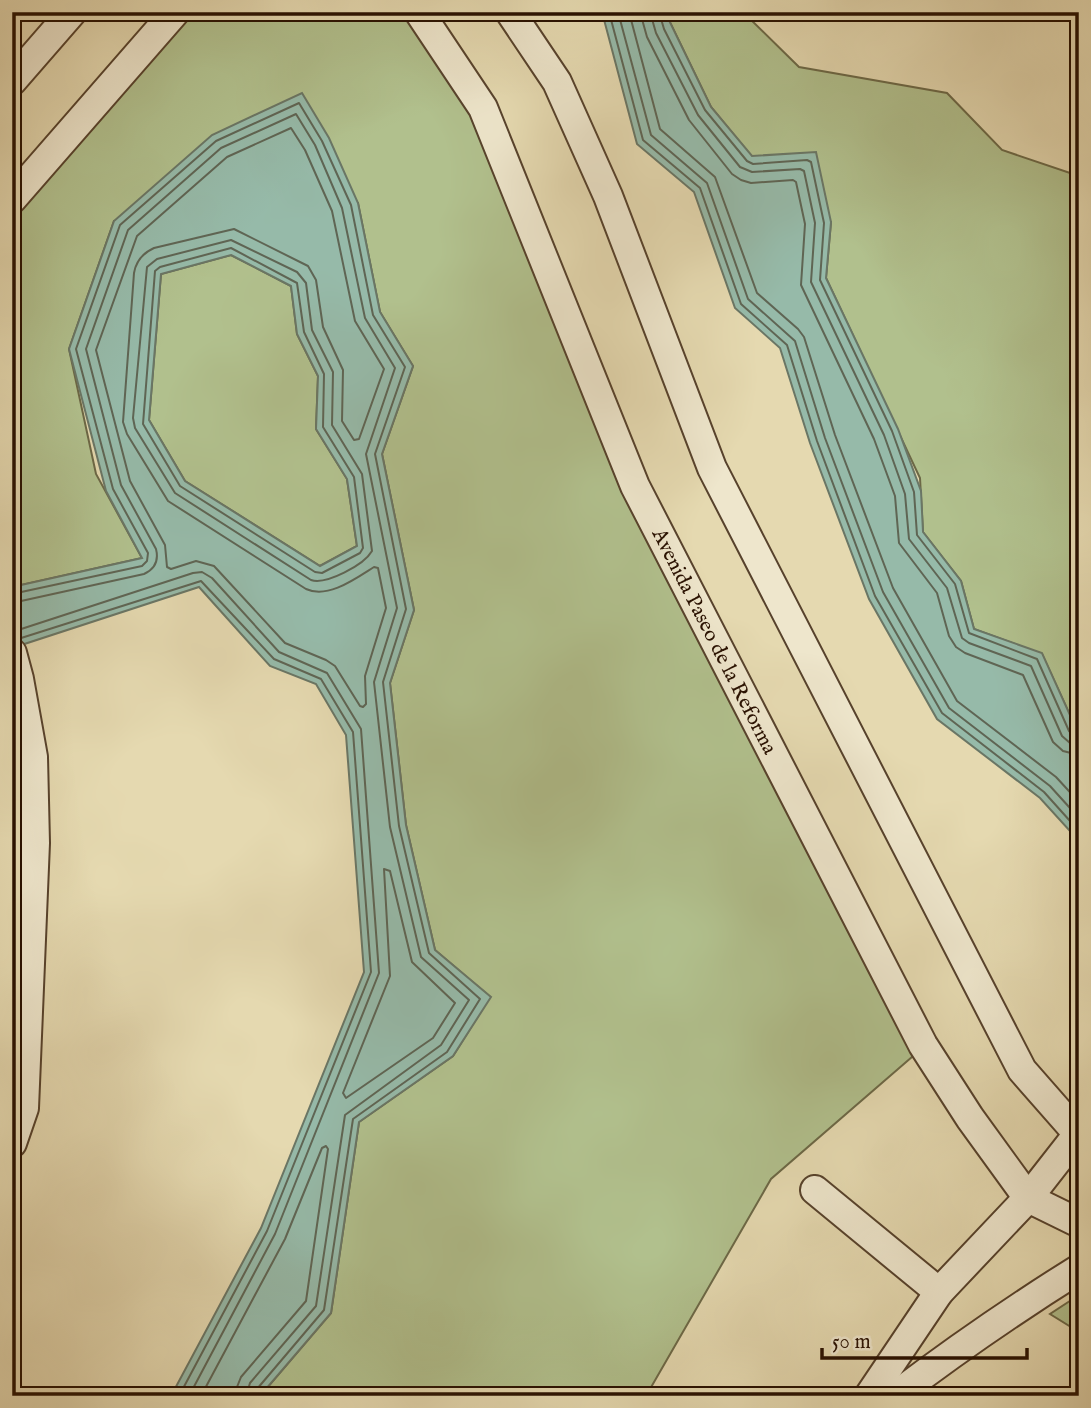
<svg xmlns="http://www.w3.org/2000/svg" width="1091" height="1408" viewBox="0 0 1091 1408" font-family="'IM FELL English',serif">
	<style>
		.green { fill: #b1c08d; stroke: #6c6846; stroke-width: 2 }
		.water { fill: #96baa9; stroke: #6a7665; stroke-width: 2; fill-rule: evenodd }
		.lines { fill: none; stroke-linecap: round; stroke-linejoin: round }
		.shore { stroke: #5f6554; stroke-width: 2 }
		.minor-casing { stroke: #57422c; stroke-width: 32 }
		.minor { stroke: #eee6cc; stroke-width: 28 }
		.labels { text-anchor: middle; stroke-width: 5; stroke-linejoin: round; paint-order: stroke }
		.street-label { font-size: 21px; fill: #281000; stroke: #eee6cc }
	</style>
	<rect width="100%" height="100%" fill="#e5d9b0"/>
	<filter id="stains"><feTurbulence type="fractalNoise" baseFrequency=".00286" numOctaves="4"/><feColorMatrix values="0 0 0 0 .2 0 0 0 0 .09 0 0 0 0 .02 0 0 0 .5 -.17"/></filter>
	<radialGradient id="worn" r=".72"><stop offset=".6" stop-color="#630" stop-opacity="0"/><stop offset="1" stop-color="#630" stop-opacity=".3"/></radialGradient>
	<g class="green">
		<path d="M177,12H411L484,119L528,246L920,1050L771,1179L646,1396H260L331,1313L359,1122L453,1056L490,997L435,950L406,825L390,683L414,610L382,454L413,366L380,312L358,203L114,221L69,349L96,474L142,558L12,587V205Z"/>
		<path d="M665,12H743L799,67L947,93L1002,150L1079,176V735L1042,654L974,629L961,581L923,532L920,478L826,278L831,222L752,157L711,107Z"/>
		<path d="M231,255L291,286L297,334L318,376L316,429L347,479L357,546L320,566L185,481L149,420L161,274Z"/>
		<path d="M1079,1295V1332L1050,1314Z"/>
	</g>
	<g class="water">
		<path d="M602,12H665L711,107L752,156L816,152L831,222L826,278L898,429L921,491L923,532L961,581L974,629L1042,653L1079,735V841L1040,798L937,719L869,599L810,443L780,348L735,308L694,192L637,144Z"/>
		<path d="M302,93L329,138L358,203L380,312L413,366L382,454L414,610L390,683L406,825L435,950L491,997L453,1056L359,1122L331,1313L260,1396H171L261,1228L364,972L346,735L316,684L270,666L199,587L12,648V587L142,558L106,491L69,349L114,221L212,135ZM231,255L291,286L297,334L318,376L316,429L347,479L357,546L320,566L185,481L149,420L161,274Z"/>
	</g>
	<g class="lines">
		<g class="shore">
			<path d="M609,12L643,140L700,188L741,304L787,345L817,441L875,596L942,713L1044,792L1079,831"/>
			<path d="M618,12L651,135L707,183L748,299L795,341L825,438L883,592L949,708L1050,786L1079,818"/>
			<path d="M629,12L660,129L715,177L757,293L798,329L804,337L835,435L893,588L957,701L1056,777L1079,802"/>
			<path d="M640,12L647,37L689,120L732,174L741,180L751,183L793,180L796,182L805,224L801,285L874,439L895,496L899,543L937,593L949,636L956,647L965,653L1023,675L1053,742L1063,751L1079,755"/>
			<path d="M650,12L656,33L698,115L740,167L752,172L800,169L804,171L815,223L811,282L884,435L905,494L909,539L947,588L962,638L969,643L1031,666L1062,736L1070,743L1079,744"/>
			<path d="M659,12L664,29L705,110L747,161L753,164L807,160L811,162L824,223L820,280L892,431L914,492L917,535L955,584L969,633L1037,659L1069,731L1073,735H1079"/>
			<path d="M291,128L305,150L332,211L355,321L384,369L359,439L354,440L342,421L343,370L323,327L316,280L308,266L234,229L154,248C143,253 136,261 134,273L123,422L127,434L168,501L306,589C328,599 355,579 374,567L378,568L386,608L365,676L366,704L363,707L360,706L335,666L326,660L285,643L214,566L196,561L171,569L167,567L165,545L130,481L96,350L137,236L227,157Z"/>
			<path d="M231,240L297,272L306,283L312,330L333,372L332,425L362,474L372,551C364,565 326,585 311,580L175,493L135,428L133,418L147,267L157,259Z"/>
			<path d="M231,248L297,283L304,332L324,374L323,427L354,477L363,548L360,553L322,573L315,572L180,486L143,424L155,271L160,267Z"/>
			<path d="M12,594L142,566L147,561L148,553L113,489L76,349L120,225L216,141L299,103L322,141L351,205L373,315L405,367L375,454L406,609L383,682L399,826L429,953L480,999L447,1052L353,1119L324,1310L257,1389L255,1396"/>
			<path d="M12,603L144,574C155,569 159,561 156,549L121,485L86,349L128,230L221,148L296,114L315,145L342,208L365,318L395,368L366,454L397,608L374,682L390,827L421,957L469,1000L441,1045L345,1115L316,1306L250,1383L246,1396"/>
			<path d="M12,632L193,573L202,572L212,578L279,652L327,673L361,729L379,973L275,1234L189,1396"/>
			<path d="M18,639L201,581L274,659L321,679L353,732L371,972L267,1231L179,1396"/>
			<path d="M384,869L390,871L412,962L455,1003L433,1038L346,1098L343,1093L390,976Z"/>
			<path d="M201,1396L285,1239L322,1148L326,1146L328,1149L306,1301L241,1377L237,1387L236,1396"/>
		</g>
		<g class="minor-casing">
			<g id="minor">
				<path d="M419,12L483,108L635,486L923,1045L970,1118L1028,1198L1079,1223"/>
				<path d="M510,12L557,82L608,196L712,468L1022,1070L1079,1135"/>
				<path d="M12,81L72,12"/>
				<path d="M12,199L175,12"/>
				<path d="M12,653L19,679L33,757L35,843L24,1108L12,1143"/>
				<path d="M815,1190L939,1292"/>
				<path d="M869,1396L939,1292L1028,1198L1078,1134"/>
				<path d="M895,1396C954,1351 1015,1309 1079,1269"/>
			</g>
		</g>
		<use href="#minor" class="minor"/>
	</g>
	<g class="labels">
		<g class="street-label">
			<text transform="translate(715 641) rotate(63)" y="7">Avenida Paseo de la Reforma</text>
		</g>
	</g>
	<rect width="1091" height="1408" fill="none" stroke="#e5d9b0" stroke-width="42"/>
	<rect x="14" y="14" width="1063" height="1380" fill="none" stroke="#281000" stroke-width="3.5"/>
	<rect x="21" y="21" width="1049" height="1366" fill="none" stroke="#281000" stroke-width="2"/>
	<path d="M822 1348v10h205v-10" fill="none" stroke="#281000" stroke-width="3.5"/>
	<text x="832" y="1348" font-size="21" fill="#281000" stroke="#eee6cc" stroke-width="5" paint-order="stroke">50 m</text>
	<rect width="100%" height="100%" filter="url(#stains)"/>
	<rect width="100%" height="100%" fill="url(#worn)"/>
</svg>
